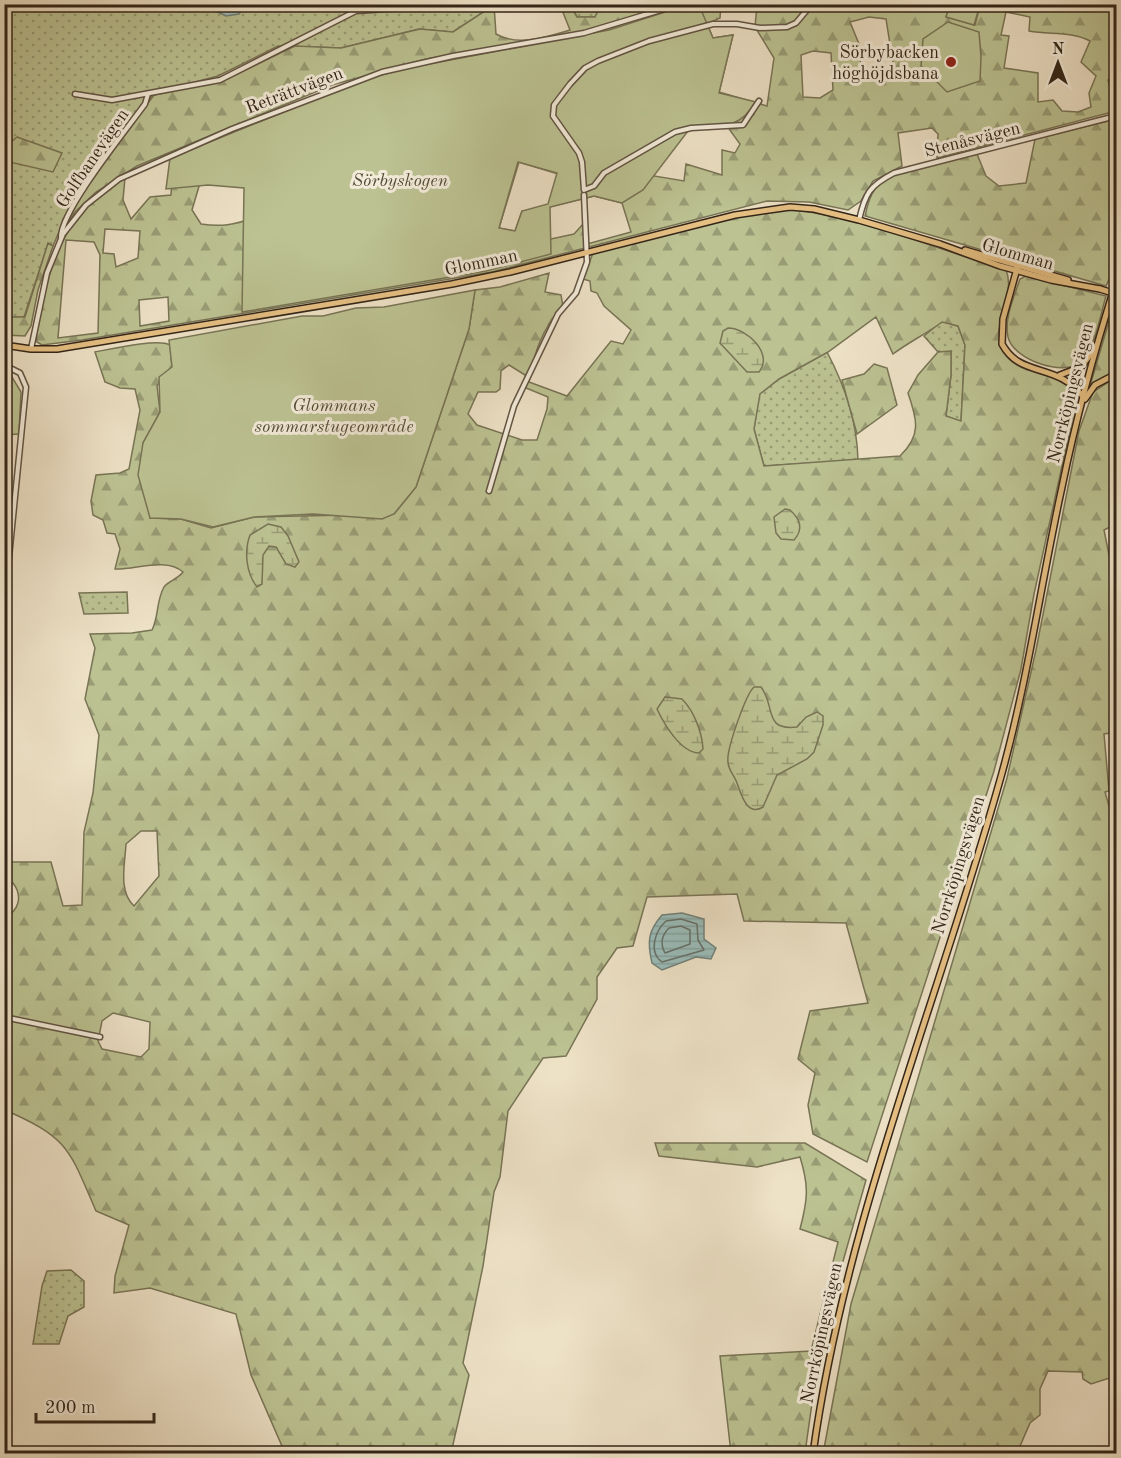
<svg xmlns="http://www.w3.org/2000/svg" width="1121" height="1458" viewBox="0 0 1121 1458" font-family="'Old Standard TT',serif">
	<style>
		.grass { fill: url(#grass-dots); stroke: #787455; stroke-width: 1.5 }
		.forest { fill: url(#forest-firs); stroke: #787455; stroke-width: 1.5; fill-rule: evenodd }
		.wetland { fill: url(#wetland-marsh); stroke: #787455; stroke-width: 1.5 }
		.green { fill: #bcc292; stroke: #787455; stroke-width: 1.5; fill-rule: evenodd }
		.water { fill: url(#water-rules); stroke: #718079; stroke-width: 1.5 }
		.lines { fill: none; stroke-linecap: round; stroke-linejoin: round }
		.shore { stroke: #667068; stroke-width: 1.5 }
		.minor-casing { stroke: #625444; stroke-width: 7 }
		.major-casing { stroke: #332518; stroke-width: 8 }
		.minor { stroke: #f3ecda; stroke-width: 4 }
		.major { stroke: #e6c083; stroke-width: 5 }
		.major-bridge-casing { stroke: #332518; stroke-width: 8; stroke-linecap: butt }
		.major-bridge { stroke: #e6c083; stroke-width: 5 }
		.poi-dot { fill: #8f2418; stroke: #f3ecda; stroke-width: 2 }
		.labels { text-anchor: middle; stroke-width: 6; stroke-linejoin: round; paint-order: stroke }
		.poi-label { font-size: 18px; fill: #332518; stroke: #f3ecda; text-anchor: end }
		.street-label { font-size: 18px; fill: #332518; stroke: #f3ecda }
		.park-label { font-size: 18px; font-style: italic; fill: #554c36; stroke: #f3ecda }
	</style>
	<defs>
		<pattern id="grass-dots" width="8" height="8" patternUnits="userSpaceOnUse" patternTransform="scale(1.5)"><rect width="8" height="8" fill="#bcc292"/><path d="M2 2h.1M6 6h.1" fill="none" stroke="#999d76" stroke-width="1.8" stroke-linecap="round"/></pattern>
		<pattern id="forest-firs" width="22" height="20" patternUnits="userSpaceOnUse" patternTransform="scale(1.5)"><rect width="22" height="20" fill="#bcc292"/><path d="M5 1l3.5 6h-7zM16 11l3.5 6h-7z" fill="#999d76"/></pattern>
		<pattern id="wetland-marsh" width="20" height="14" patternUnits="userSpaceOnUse" patternTransform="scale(1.5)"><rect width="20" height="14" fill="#bcc292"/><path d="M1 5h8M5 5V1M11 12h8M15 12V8" fill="none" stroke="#999d76"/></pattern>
		<pattern id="water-rules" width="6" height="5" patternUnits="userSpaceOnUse" patternTransform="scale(1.5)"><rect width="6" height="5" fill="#9abcb9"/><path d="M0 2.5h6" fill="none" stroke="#85a19e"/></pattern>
	</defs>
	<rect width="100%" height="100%" fill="#ede1c6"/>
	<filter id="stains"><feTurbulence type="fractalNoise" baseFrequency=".00333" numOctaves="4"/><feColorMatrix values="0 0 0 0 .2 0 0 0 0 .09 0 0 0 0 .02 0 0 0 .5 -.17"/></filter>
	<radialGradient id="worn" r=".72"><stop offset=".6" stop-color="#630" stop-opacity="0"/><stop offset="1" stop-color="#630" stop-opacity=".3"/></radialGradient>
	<g class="grass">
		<path d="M371,4L372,11L494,5L453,32L419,29L341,48L278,46L218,76L154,93L80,193L62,225L53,246L48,244L24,317H5V5Z"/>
		<path d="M570,5H601L595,17H577Z"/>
		<path d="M942,321L958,326L965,345L961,422L946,416L951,375V352H938L924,336Z"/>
		<path d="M827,352C845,386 857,421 858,460L764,466L754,429L759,394L779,379Z"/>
		<path d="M127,592L128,613L84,614L79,593Z"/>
		<path d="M71,1270L84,1281V1307L68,1316L59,1344H33L42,1286L47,1271Z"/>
	</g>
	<g class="forest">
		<path d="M721,4L720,18L707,24L713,38L733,35L719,92L767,106L774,58L755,27L757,5H950L946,17L975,25L980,5H1116V78L1108,80L1114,102H1116V111L937,158L938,134L932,128L898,133L902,166L873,181L861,201L848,210L809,202L767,201L492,272L82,340L42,345L37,342C35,325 41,303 46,287C59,240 79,200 125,178L123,200L131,219L150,197L171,195L173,156L334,89L399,69L576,38L685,5ZM1006,12L1030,17L1029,31C1050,35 1071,31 1090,41L1081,62L1096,76L1089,93L1091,107L1078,112L1062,111L1053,100L1038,102V73L1004,68L1009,36L1001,35ZM869,17L886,19L894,70L861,69L859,44L850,22ZM813,51L831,53L833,90L820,98L803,97L801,55ZM717,123L727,126L740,144L735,153L722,150V175L686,164L684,181L648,175L663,136ZM519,162L558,174L550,207L594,196L622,203L631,232L587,244L584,223L574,234L551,239L544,232L545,211H522L515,231L499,228ZM265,181L253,218C234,225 221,227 201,224L192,210L200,183ZM105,229L140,231L138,258L116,267L114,254L103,253ZM66,240L94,242L100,255L98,333L58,338ZM168,297L169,321L140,326L139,300Z"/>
		<path d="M494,5L496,34C518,47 546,37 570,30L560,5H570L577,17H595L601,5H678L593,30L426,59L332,85L137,166L96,192L75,212L63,231L85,188L154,95L226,79L295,46L341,48L420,29L453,32Z"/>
		<path d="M1116,119V264L1106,286L865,216C867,206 869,197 875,189C889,169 953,160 977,154L986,176L999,186L1026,183L1035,139Z"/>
		<path d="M17,137L62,153L53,172L5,161V147Z"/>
		<path d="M789,209C861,217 937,249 1006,270C1018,298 982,333 1009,359C1027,377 1059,371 1078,393L1034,594L1021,669L994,771L867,1162L813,1134L808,1105L815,1073L798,1059L810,1011L868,1003L846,923L744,921L737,894L647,897L633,946L617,948L597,977V999L566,1056L543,1058L508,1111L500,1177L494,1192L483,1266L463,1363L469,1375L451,1453H285L251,1375L236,1314L150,1288L114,1293L115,1276L129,1225L96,1211C69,1149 69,1138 5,1110L4,917C19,912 23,896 13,883L5,882V862H51L63,906L82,905L84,832L93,793L99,735L85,699L95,648L90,634L132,633L152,630C159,616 156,601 164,587C168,581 178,579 183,572C166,557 135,570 115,569L120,549L115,534L107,533L103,520L93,515L91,501L96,475L120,473L129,469L140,410L135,389L120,388L105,382L95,352C111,349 158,338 170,345L172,367L157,386L160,412L143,443L150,518L181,519L211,528L254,517L394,514L416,487L469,329L475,290L500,287L549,273L545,292L561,295L563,307C542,328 534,353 529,382L567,396L611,341L623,344L631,330L604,306L597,293L591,291L590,281L583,279L593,253L734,216ZM876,317L893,354C909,342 926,334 942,322L958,326L965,345L961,421L946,416L951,375V351L938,352L918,375L908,393C917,419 922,435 900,456L764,466L754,429L760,394L779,379L828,352ZM509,365L525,375L526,388L548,397L547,409L537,440H522L477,425L468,414L478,392H496L500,389L501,371ZM141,831H157L159,876L134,906C118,891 125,864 126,844ZM113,1013L150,1022L149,1049L141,1057L102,1049L98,1041L102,1021Z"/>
		<path d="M48,243L53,246L38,290L31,326L25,336L5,335V317H25Z"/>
		<path d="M1026,276L1106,296C1100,316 1096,345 1082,361C1066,378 1013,360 1008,337C1004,318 1014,297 1020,279Z"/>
		<path d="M1116,297V371L1090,386Z"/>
		<path d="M874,364L887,368L897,405L857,434L842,380L864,374Z"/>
		<path d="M5,374L12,377L21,392L19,434L5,435Z"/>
		<path d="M1116,377V524L1104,530L1116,590V732L1104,734L1109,791L1105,792L1116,830V866L1110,869L1116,895V1376L1091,1384L1083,1379L1082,1372L1048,1371L1040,1389V1415L1030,1423L1017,1453L823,1454L851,1304L1007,778L1036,650L1079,431L1093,392Z"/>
		<path d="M655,1143H805L866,1180L821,1339L805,1453H731L720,1356L811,1351L838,1242L800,1229C808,1199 809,1186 800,1157L757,1167L659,1156Z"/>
	</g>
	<g class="wetland">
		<path d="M728,328C747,328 774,354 759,372H747L720,343L723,331Z"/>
		<path d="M785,509L790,510C800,519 804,529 794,540L781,539L776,533L774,517Z"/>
		<path d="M268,524L281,527L288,536L299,562L295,567L286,564L276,547L269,546L263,555L262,584L257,587C246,573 244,551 250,535Z"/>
		<path d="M754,687H761C776,707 763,731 797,727L806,717L817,712L823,716V725L814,752L807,759L777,775L763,807C747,817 741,794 737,783C735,776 728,770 728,762C726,750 746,694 754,687Z"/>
		<path d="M665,697L682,699C694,711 702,732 703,749L699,753C681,753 664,724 657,709Z"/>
	</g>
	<g class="green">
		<path d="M950,4L980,5L974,25L946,17Z"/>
		<path d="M687,5H699L713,38L733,35L719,93L756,102C739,130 721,126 691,127L643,190L622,203L594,196L550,207L551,254L486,271L242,312L244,188L208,185L166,189L170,158L363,80L408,68L609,30ZM518,162L557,173L548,204L522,211L515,231L499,228Z"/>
		<path d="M948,22L979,32L981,57L980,81L947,92L921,66L923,39Z"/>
		<path d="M475,290L469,329L416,487L394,514L382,519L313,514L254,517L213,527L181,519L150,518L138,475L143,443L160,412L159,377L172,367L169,340L302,316H323L356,308L384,307Z"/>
	</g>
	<g class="water">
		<path d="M245,5L239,14L226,16L205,6Z"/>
		<path d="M682,913L704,919V939L716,948L711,959L696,957L662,970L652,963C647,942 648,931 662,915Z"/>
	</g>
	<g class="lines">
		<g class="shore">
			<path d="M681,919L697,924L698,940L704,950L662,962C648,952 655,931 666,921Z"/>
			<path d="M681,926L690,930V944L665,953C660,944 662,935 669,928Z"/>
		</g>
		<g class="minor-casing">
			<g id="minor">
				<path d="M75,94L112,100L220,80L356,11L461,4"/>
				<path d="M759,101L743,125L691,128L675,132L604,173L594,186L584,190L582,162L579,153L553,116L554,105L570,84L585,68L598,61L649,41L713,24H737L760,28L787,27L796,23L812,4"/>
				<path d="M859,220C865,194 869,186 894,173L1116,116"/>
				<path d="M61,237C61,210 127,129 145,104L148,94"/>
				<path d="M31,349L47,273L63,234L86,205L119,179L232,129L382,72L453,56L584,33L681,4"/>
				<path d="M4,365L20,373L26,387L4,607"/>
				<path d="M489,491L514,406L558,314L576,293L587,262L584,195"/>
				<path d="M1113,754L1116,774"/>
				<path d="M4,1017L100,1037"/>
			</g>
		</g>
		<g class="major-casing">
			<g id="major">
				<path d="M965,250L1068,280"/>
				<path d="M1018,265L1003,319L1002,344C1021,379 1057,361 1084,398"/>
				<path d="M4,345L31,349H57L452,284L510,272L735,215L790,207L814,209L859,220L940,244L1000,266L1051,280L1100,289"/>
				<path d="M1060,375L1081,367L1093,351"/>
				<path d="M1085,399L1095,385L1116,374"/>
				<path d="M813,1454C845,1220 939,1000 1002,773C1028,679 1041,583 1062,487C1076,418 1095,349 1116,282"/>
			</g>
		</g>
		<use href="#minor" class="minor"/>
		<use href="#major" class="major"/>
		<g class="major-bridge-casing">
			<path id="major-bridge" d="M1100,289L1116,294"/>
		</g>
		<use href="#major-bridge" class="major-bridge"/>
	</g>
	<circle class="poi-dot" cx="951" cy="62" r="6"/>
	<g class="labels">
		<g class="poi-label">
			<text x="939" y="58">Sörbybacken<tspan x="939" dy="21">höghöjdsbana</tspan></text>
		</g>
		<g class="street-label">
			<text transform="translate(294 90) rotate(-21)" y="6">Reträttvägen</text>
			<text transform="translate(972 139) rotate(-14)" y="6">Stenåsvägen</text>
			<text transform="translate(92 158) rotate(-56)" y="6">Golfbanevägen</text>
			<text transform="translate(1018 254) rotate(16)" y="6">Glomman</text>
			<text transform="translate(481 262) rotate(-12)" y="6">Glomman</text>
			<text transform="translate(1070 393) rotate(-76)" y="6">Norrköpingsvägen</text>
			<text transform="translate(958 865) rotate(-73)" y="6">Norrköpingsvägen</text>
			<text transform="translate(821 1333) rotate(-78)" y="6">Norrköpingsvägen</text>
		</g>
		<g class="park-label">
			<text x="400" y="186">Sörbyskogen</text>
			<text x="334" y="411">Glommans<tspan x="334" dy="21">sommarstugeområde</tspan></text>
		</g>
	</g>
	<rect width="1121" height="1458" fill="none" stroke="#ede1c6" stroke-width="24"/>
	<rect x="6" y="6" width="1109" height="1446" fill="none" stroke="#332518" stroke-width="3"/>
	<rect x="12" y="12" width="1097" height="1434" fill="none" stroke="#332518" stroke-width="1.5"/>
	<g transform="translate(1058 63)" stroke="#f3ecda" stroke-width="4.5" paint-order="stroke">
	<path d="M0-4.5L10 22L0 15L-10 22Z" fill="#332518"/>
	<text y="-9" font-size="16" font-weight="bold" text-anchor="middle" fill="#332518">N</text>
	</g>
	<path d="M36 1413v9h118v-9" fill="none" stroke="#332518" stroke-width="3"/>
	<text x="45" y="1413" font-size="18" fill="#332518" stroke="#f3ecda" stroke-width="4.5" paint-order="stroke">200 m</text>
	<rect width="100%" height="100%" filter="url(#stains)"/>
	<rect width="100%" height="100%" fill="url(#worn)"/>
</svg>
